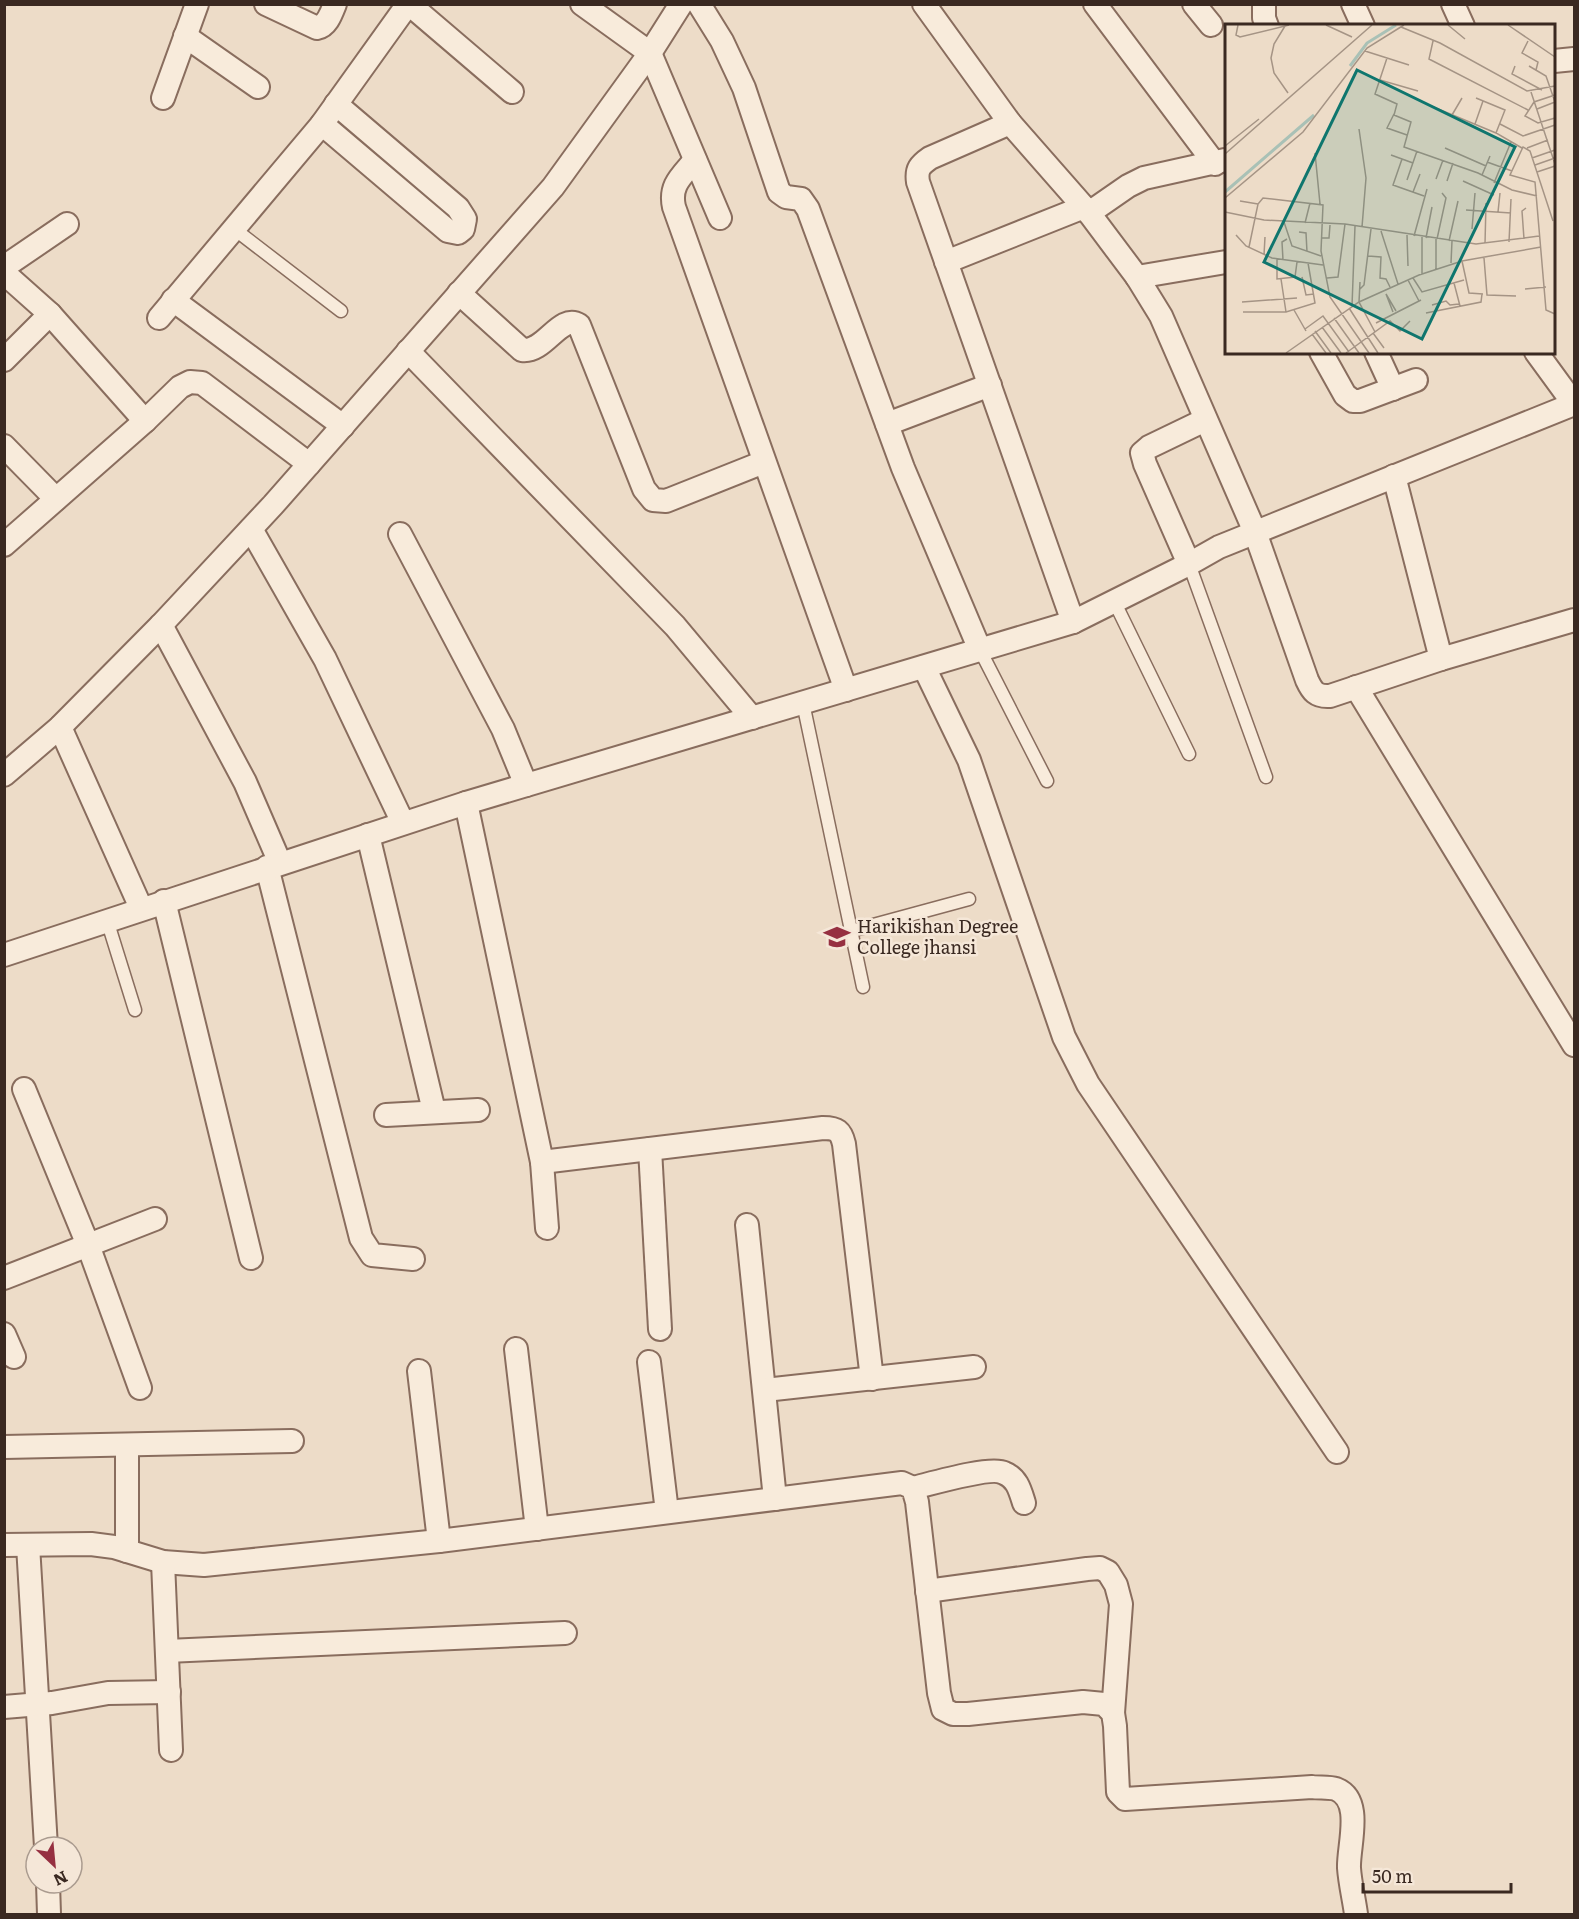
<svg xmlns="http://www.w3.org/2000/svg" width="1579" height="1919" viewBox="0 0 1579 1919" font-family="Literata,serif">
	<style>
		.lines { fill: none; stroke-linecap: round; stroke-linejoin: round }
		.lane-casing { stroke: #896d5e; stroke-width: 15 }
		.street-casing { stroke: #896d5e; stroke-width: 26 }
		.lane { stroke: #f8ebdb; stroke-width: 12 }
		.street { stroke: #f8ebdb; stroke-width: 22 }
		.labels { text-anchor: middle; stroke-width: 5; stroke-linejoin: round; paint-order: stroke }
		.poi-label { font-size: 18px; fill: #3a2921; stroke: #f5e7d8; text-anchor: start }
		.inset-river { fill: none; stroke: #a9c1b6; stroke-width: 3 }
		.inset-road { fill: none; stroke: #a59485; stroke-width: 1.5 }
		.view { fill: #0f766e; fill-opacity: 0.15; stroke: #0f766e; stroke-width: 3 }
		.inset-edge { fill: none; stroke: #3a2921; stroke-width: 3 }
	</style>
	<rect width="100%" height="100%" fill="#eddcc8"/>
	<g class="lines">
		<g class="lane-casing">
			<g id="lane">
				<path d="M233,228L341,311"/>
				<path d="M1189,564L1266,777"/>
				<path d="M1114,601L1189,754"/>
				<path d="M980,650L1047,781"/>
				<path d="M803,703L863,987"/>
				<path d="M107,920L135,1010"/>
				<path d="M851,931L969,899"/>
			</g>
		</g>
		<g class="street-casing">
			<g id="street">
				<path d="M266,4L317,28C327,26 331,14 335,4"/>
				<path d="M409,4L512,92"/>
				<path d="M582,4L650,53L720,218"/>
				<path d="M699,4L722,41L744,88L779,192L786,197L801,199L808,209L903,468L980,650"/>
				<path d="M924,4L1010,123L1089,213L1137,277L1161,316L1255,532L1307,680C1312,691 1316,697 1330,696L1441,659L1574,620"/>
				<path d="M1095,4L1215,164"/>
				<path d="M1194,4L1211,25"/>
				<path d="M1264,4V18L1267,26"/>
				<path d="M1353,4L1363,26"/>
				<path d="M1453,4L1463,26"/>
				<path d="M185,36L258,87"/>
				<path d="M1554,61L1574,59"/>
				<path d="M163,98L197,4"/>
				<path d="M1010,123L930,158C920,165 916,169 918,182L1073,622"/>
				<path d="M322,124L448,231L458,233L463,229L465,219L458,208L336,104"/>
				<path d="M695,160C682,176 669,185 674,207L846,690"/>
				<path d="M1089,213L1128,186L1144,178L1225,160"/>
				<path d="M946,262L1084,207"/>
				<path d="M4,267L67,224"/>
				<path d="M4,273L50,314L145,421"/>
				<path d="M1137,277L1226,262"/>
				<path d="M459,293L522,350C545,353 560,313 579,325L644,489L653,500L666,501L764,462"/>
				<path d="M173,300L343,426"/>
				<path d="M159,318L322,124L408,4"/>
				<path d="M408,351L675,626L752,718"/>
				<path d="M1321,352L1345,395L1353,401H1360L1416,380"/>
				<path d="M1376,352L1393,389"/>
				<path d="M1536,352L1574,404"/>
				<path d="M4,360L50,314"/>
				<path d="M887,424L990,385"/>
				<path d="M4,446L56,499"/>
				<path d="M1394,476L1441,659"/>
				<path d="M251,529L325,659L403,823"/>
				<path d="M400,534L503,729L526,785"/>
				<path d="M4,545L145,421L180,387L190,382L202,383L309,464"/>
				<path d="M1189,564L1145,464L1142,453L1149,447L1205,420"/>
				<path d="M161,625L245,782L280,863"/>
				<path d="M924,667L969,760L1064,1037L1088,1084L1337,1452"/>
				<path d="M1356,687L1574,1045"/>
				<path d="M60,727L141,908"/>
				<path d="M4,775L60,727L161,625L273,505L553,187L650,53L681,4"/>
				<path d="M466,803L542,1162L547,1228"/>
				<path d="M368,835L434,1111"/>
				<path d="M267,867L361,1238L372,1255L413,1259"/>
				<path d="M164,901L251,1258"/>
				<path d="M4,955L466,803L1073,622L1189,564L1219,547L1574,404"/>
				<path d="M24,1089L88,1245L140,1388"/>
				<path d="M386,1115L478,1110"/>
				<path d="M650,1149L660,1329"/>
				<path d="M542,1162L823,1128C837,1128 841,1131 844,1144L872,1379"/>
				<path d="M747,1225L775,1499"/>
				<path d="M4,1278L155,1219"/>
				<path d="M4,1334L14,1357"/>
				<path d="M516,1349L537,1529"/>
				<path d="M649,1362L667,1512"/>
				<path d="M419,1371L439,1541"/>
				<path d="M765,1390L974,1367"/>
				<path d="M4,1447L292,1441"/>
				<path d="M913,1488C930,1484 991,1466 1004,1473C1017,1478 1020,1490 1024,1503"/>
				<path d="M4,1545L91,1544L114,1547L163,1562L204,1565L439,1541L902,1483L913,1488L917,1502L939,1693L943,1709L953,1714H968L1083,1702L1104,1704L1113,1713L1115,1726L1118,1792L1125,1799L1312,1787C1319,1788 1329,1787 1336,1789C1364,1800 1348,1846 1349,1868C1350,1883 1354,1899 1356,1914"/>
				<path d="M28,1545L46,1847"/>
				<path d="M127,1551V1445"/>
				<path d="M163,1562L171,1750"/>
				<path d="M927,1591L1087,1569L1100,1568L1108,1572L1116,1585L1121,1604L1113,1713"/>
				<path d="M167,1651L565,1633"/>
				<path d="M4,1707L52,1703L108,1693L169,1692"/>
				<path d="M48,1883L49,1914"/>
			</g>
		</g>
		<use href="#lane" class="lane"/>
		<use href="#street" class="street"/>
	</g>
	<defs>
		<g id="university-bare" transform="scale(2.07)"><path d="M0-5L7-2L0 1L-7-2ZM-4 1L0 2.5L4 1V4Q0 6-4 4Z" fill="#963041" stroke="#f5e7d8" stroke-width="2.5" paint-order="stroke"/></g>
	</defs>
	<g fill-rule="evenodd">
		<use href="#university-bare" x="837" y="937"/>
	</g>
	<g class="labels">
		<g class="poi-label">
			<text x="857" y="933">Harikishan Degree<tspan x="857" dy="21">College jhansi</tspan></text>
		</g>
	</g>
	<g transform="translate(1225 24)">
		<rect width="330" height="330" fill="#eddcc8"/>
		<path class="inset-river" d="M125,42L142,19L171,1M0,168L89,91"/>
		<path class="inset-road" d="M13,1L11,11L15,13L64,1M101,1L127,13M223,1L240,15M283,1L330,33M60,2L49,20L46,34L49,49L63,69M176,3L215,19L302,67L330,62M208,17L204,35L303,86M303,17L297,29L313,38L311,46M140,27L184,41M162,34L150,70L172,80L169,91L186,98L179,123L253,149L287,166L312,172M290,42L287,50L317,66M304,42L321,52L330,78M155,56L193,67M306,68L330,140M330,71L309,78L300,92L313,99L330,94M251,74L280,86L271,109L297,124M206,82L271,109M312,85L330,78M169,90L162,104L182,111M227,91L237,74M250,100L258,77M275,100L298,112L330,101M134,105L141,154L137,203M0,122L34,95M220,124L261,142M302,124L323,116M90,129L95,180M0,130L147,1M166,131L188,139M307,134L330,126M177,135L168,161L199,172M262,138L287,147M310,141L330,134M312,148L330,142M257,151L265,132M211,155L218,136M182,156L192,127M222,157L228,139M238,157L269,171M269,159L286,118M188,168L195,150M0,174L78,108L142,24L179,1M15,177L33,180M241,186L286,189M0,188L39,196L120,200L251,220L314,212M273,188L275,169M328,197L305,127L298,123L285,151L310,158L321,286L330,290M59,198L67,222L96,232M80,199L85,179M247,205L250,169M156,207L173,260M74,208L81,209L82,228M11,211L21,222L47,234L98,241M182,211L183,242M189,212L202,165M197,213V250M97,214H104L105,201M201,214L207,183M211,215V245M212,215L221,174L217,169M299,215L297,187L301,184M224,217L233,177M284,218L286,175M260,220L261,179M24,223L33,180L38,174L98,181L96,227L105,273L144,329M39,231L40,213M143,232L156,233L155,254L161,255L165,263M259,234L262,271L291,272M52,235V255L70,253L72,238M58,236L57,218L62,215M237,237L244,269L258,270M226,239L227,217M77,253L81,271L89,270M102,254L113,253L120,200M188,254L197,268L239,256M56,255L61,288M183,256L194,277M135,258L134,278L150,308M229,259L235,282M135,265L139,261L146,205M300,265L321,263M17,278L72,274M207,281L221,277L225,281L234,280M127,282L130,202M124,284L153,329M69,286L81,307M18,288H61L90,279L83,239M168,288L161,270L171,287M201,289L256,278L257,270M109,294L134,329M151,299L196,276M97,303L116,329M80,305L98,292L124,328M90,307L106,329M148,309L159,324M87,310L101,329M61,329L134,278L194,251L237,237L316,223M121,329L165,297L175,307L185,297"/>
		<path class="view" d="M132,46L290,123L197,315L39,238Z"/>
		<rect width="330" height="330" class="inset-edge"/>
	</g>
	<rect width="1579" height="1919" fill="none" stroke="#3a2921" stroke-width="12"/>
	<g transform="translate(54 1865) rotate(154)"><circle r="28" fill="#f5e7d8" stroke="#aa9b8f" stroke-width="1.5"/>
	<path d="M0-4.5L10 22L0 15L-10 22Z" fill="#963041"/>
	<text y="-9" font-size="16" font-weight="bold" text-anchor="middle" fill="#3a2921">N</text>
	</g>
	<path d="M1363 1883v9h148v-9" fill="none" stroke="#3a2921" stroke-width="3"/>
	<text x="1372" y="1883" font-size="18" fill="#3a2921" stroke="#f5e7d8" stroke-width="4.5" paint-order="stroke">50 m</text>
</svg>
